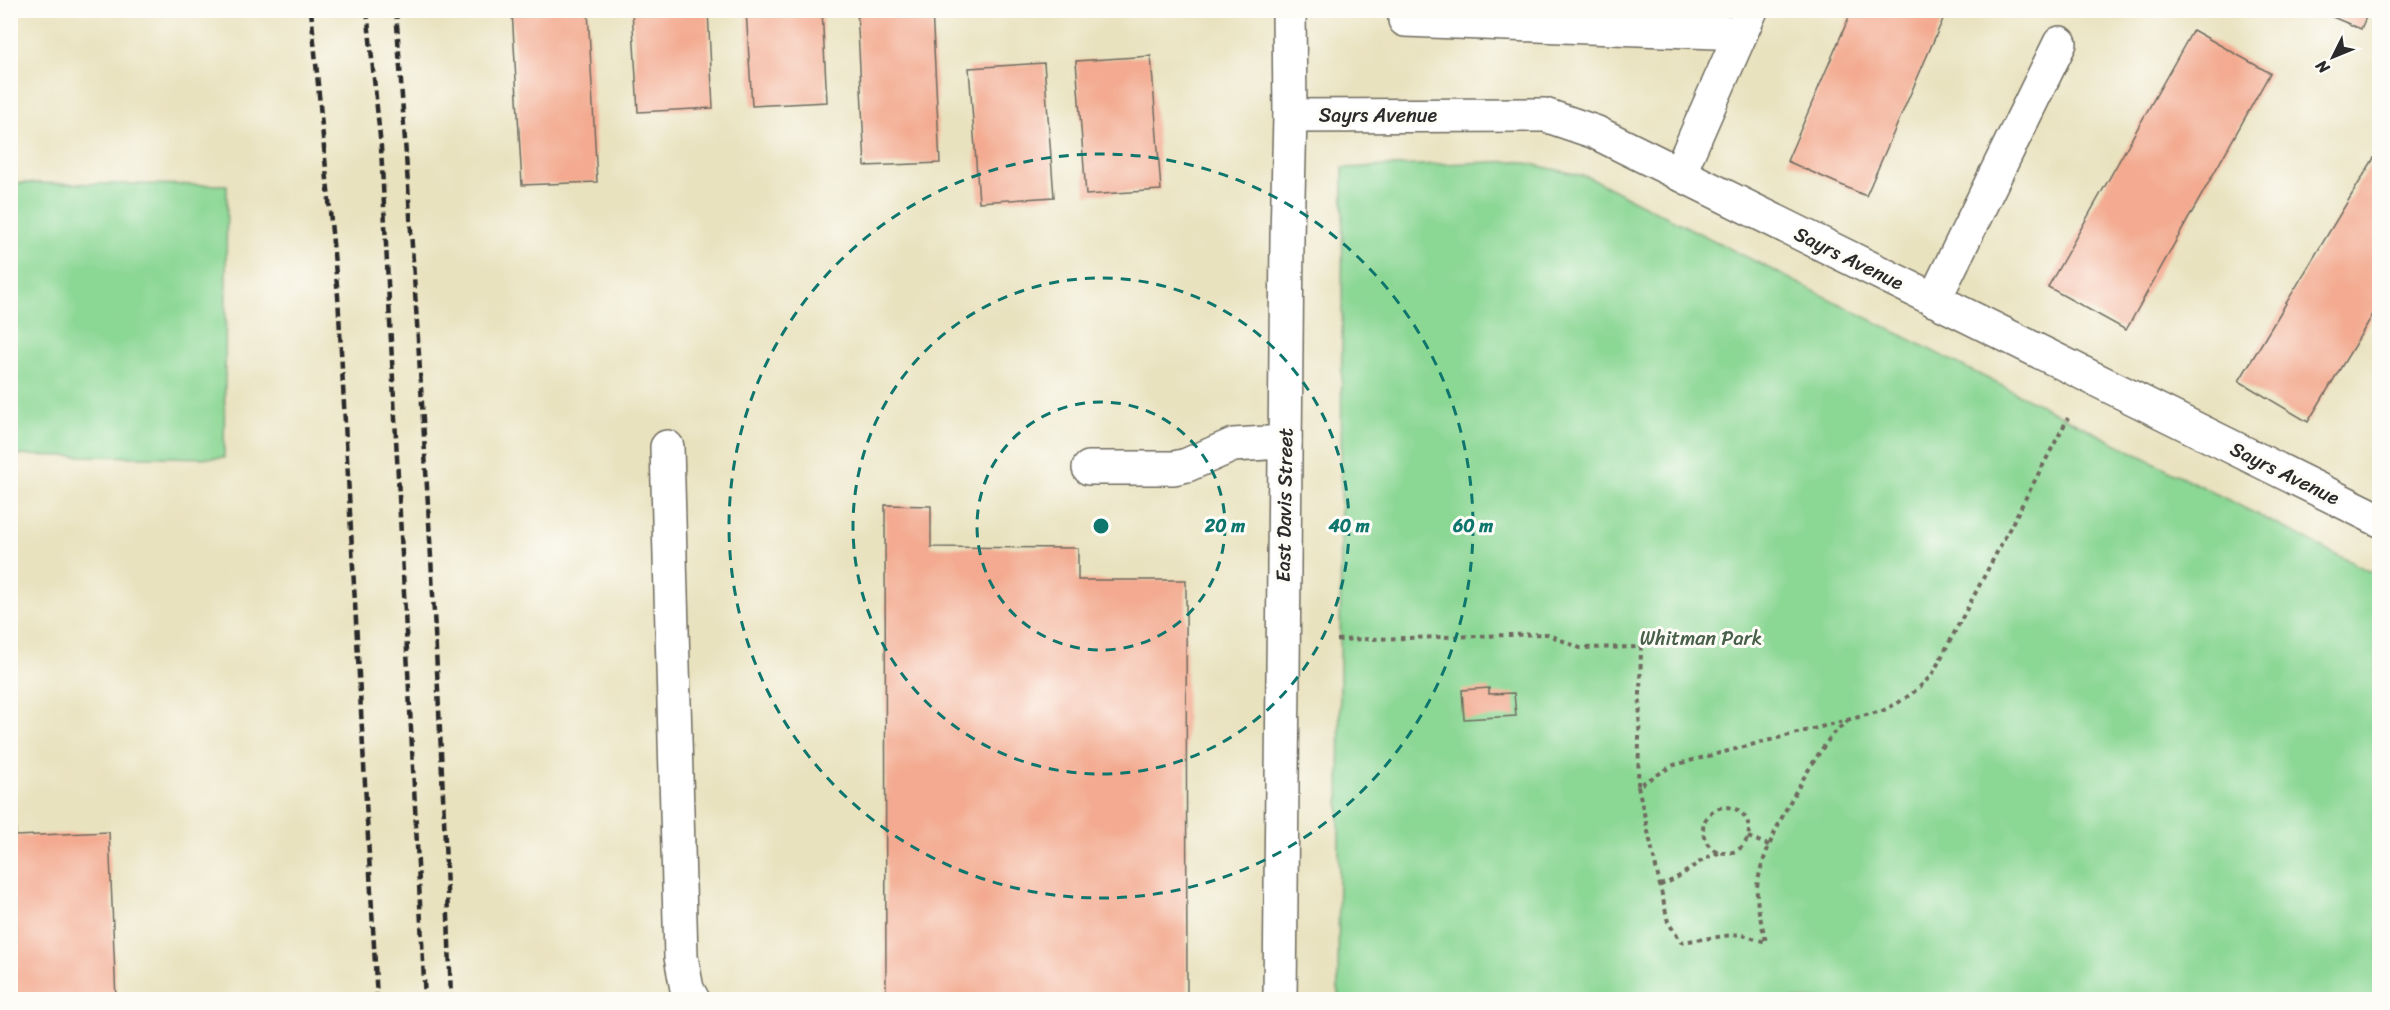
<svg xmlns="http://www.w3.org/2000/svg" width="2390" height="1010" viewBox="0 0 2390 1010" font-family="Sriracha,sans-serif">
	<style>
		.green { fill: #8bd794; stroke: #5b8160; stroke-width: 1.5 }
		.building { fill: #f3aa90 }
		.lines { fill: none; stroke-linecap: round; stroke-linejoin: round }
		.minor-casing { stroke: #6e6b5f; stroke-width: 36 }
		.path { stroke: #6e6b5f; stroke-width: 4; stroke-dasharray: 4.5 4.5; stroke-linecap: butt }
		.minor { stroke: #fff; stroke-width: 33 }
		.rail { stroke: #2b2b2b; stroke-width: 4.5; stroke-dasharray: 9 4.5; stroke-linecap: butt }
		.ring { fill: none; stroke: #0f766e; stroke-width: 3; stroke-dasharray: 10 8 }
		.labels { text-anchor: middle; stroke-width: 6; stroke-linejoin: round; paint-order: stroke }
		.street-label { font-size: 20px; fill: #2b2b2b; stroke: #fdfcf7 }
		.park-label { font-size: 20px; fill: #485f4a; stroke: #fdfcf7 }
		.centre { fill: #0f766e; stroke: #fdfcf7; stroke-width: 3 }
		.ring-label { font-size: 18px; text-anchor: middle; font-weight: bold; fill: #0f766e; stroke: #fdfcf7; stroke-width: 6; stroke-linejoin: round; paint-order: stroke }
	</style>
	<rect width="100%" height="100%" fill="#fdfcf7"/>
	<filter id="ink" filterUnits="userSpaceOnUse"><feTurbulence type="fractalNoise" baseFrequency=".0167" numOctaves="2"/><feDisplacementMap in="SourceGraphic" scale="12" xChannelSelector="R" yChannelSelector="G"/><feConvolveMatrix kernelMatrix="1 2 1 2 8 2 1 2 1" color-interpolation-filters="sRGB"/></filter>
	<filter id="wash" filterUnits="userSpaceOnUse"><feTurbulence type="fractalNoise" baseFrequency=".008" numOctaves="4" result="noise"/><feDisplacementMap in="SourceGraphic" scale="24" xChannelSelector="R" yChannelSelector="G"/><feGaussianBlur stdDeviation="1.35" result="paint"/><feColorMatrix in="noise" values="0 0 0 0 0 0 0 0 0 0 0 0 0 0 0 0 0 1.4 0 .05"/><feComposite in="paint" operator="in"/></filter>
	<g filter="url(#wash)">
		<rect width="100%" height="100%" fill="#e9e2bf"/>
		<g class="green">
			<path d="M1517,161L1588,177L2379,576V999L1338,1000L1343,168Z"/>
			<path d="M11,183L227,185L224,458L11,455Z"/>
		</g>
		<g id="blocks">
			<g class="building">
				<path d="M512,10H588L597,182L522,185Z"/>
				<path d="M632,10H708L713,108L638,112Z"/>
				<path d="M746,10H822L827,102L752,106Z"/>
				<path d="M857,10H932L940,163L865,166Z"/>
				<path d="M1852,10H1947L1866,196L1787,161Z"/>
				<path d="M2316,10H2369L2361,29Z"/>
				<path d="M2193,30L2270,73L2126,330L2048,287Z"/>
				<path d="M1151,56L1161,190L1086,195L1076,61Z"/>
				<path d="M1044,63L1054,197L979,202L969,68Z"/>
				<path d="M2380,148V303L2308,422L2239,381Z"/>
				<path d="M885,505L931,506V547L1078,548V580H1186L1187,1000H886Z"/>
				<path d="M1489,688V694L1514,693L1516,716L1464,719L1462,690Z"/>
				<path d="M10,767H13L16,836L109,832L116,1000H10Z"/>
			</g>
		</g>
	</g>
	<g filter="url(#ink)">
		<use href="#blocks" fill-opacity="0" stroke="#6e6b5f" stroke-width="1.5"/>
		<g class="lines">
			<g class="minor-casing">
				<g id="minor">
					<path d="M1405,20L1741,33"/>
					<path d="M1290,116L1545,115L1595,132L2380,520"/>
					<path d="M1679,174L1751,10"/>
					<path d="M1934,300L2060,43"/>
					<path d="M667,447L681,957L687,989L693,1000"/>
					<path d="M1089,468H1174L1187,465L1233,445L1285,442"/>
					<path d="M1280,1000L1287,237L1290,116L1289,10"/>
				</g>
			</g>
			<g class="path">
				<path d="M1337,640L1547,634L1580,648L1641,647L1638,786L1674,765L1882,711C1903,701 1918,691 1933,673L2068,418"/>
				<path d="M1638,786L1668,922L1681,942L1739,934L1766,942C1762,924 1756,906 1757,888C1761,847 1805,772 1829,739C1834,731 1842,726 1849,720"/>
				<circle cx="1726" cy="830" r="23"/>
				<path d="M1748,837L1771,846"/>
				<path d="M1660,885C1683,879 1696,859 1719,853"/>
			</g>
			<use href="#minor" class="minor"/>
			<g class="rail">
				<path d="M311,10L338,296L377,1000"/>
				<path d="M367,10L381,147L425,1000"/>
				<path d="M396,10C419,340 440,669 451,1000"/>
			</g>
		</g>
	</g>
	<g class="ring">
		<circle cx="1101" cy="526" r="124"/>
		<circle cx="1101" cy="526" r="248"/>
		<circle cx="1101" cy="526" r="372"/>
	</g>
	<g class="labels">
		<g class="street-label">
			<text x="1378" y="122">Sayrs Avenue</text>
			<text transform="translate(1849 258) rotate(26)" y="7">Sayrs Avenue</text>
			<text transform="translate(2285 473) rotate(26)" y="7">Sayrs Avenue</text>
			<text transform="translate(1284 505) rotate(-89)" y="7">East Davis Street</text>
		</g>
		<g class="park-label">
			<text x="1701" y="645">Whitman Park</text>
		</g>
	</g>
	<circle cx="1101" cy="526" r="9" class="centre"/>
	<g class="ring-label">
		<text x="1225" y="532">20 m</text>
		<text x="1349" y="532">40 m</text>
		<text x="1473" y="532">60 m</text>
	</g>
	<rect width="2390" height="1010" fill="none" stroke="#fdfcf7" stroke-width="36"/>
	<g transform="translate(2333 57) rotate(227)" stroke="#fdfcf7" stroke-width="4.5" paint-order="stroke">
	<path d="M0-4.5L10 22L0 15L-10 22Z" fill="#2b2b2b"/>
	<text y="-9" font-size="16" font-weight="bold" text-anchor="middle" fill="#2b2b2b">N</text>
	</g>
</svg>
